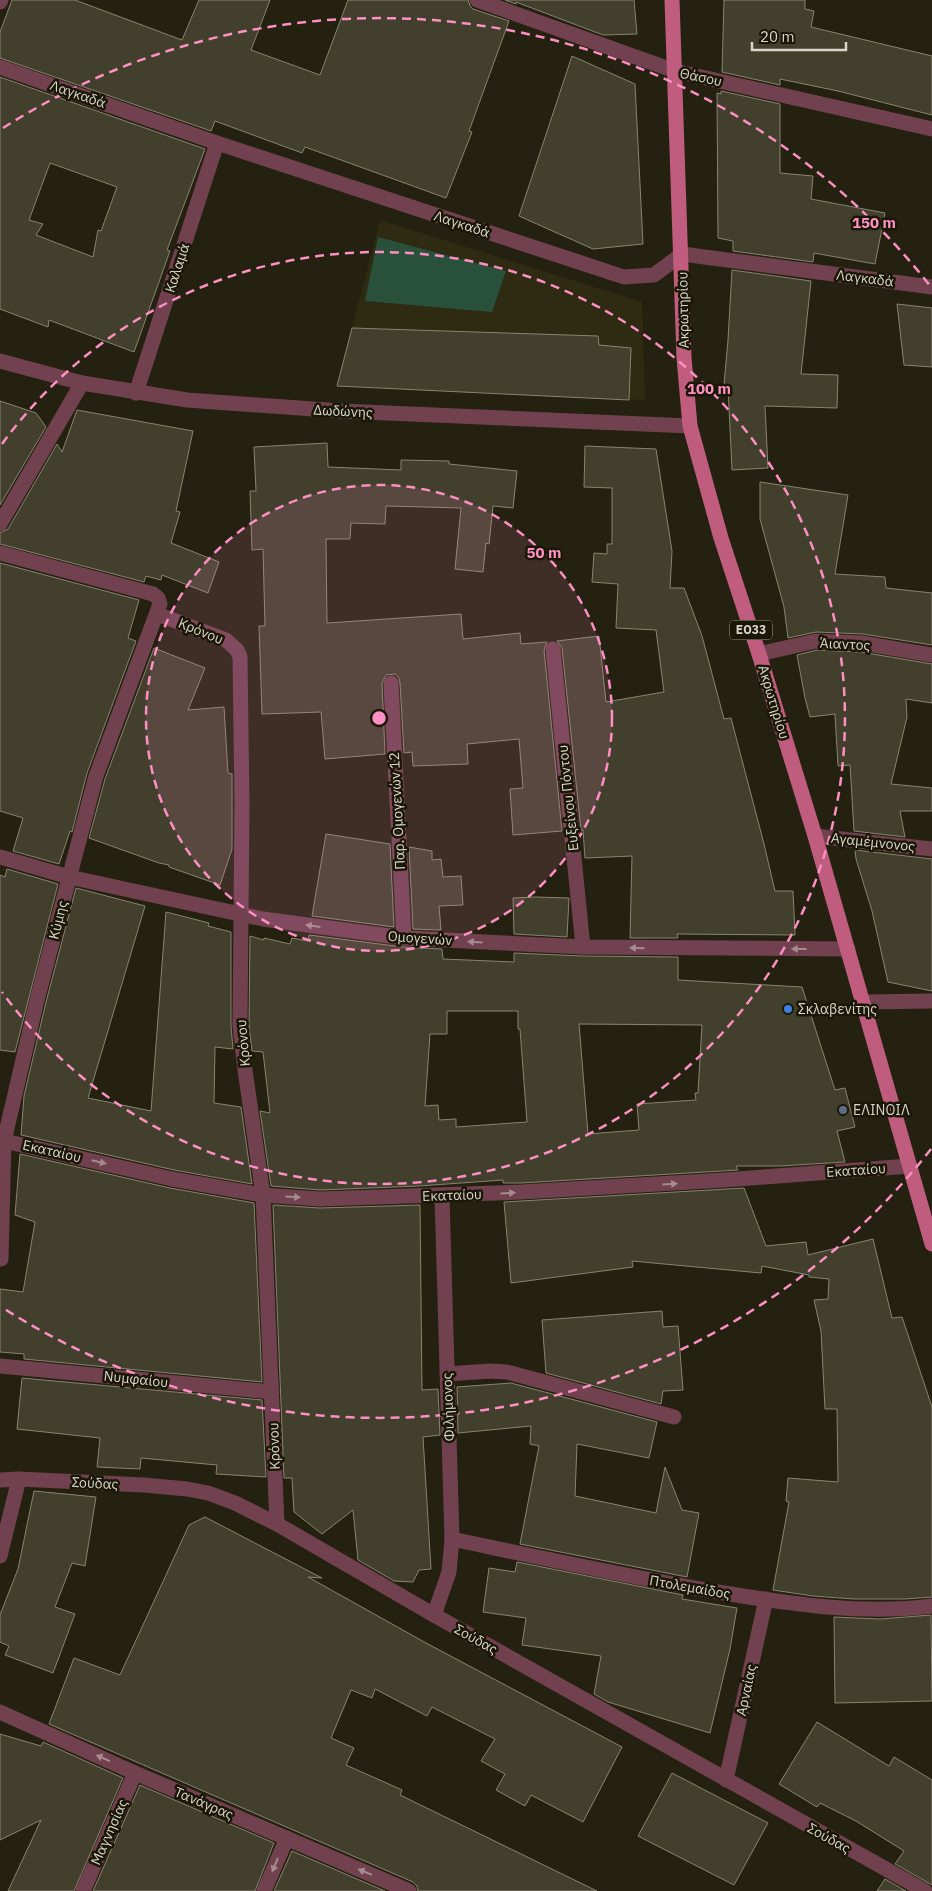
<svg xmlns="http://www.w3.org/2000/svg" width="932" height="1891" viewBox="0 0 932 1891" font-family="'IBM Plex Sans',sans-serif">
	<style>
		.built { fill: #2f2a12 }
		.green { fill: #29503b }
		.building { fill: #433f2d; stroke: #888470; fill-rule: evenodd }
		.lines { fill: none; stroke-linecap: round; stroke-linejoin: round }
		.street { stroke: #714150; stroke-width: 15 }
		.primary { stroke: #c05d7e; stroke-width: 15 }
		.oneway { fill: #a48c8e }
		.ring { fill: none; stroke: #fc8fc3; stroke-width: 2.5; stroke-dasharray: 9 6 }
		.shop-dot { fill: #3f7fe0; stroke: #1b1707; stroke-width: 2 }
		.service-dot { fill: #5c6f8a; stroke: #1b1707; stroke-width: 2 }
		.labels { text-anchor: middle; stroke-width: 5; stroke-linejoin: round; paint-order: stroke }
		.shield { fill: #1b1707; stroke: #9f9d90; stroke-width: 1 }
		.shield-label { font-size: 12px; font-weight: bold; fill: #d8d6cb }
		.street-label { font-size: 14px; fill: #d8d6cb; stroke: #1b1707 }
		.poi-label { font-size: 14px; fill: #d8d6cb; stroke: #1b1707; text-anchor: start }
		.centre { fill: #fc8fc3; stroke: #1b1707; stroke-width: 2.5 }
		.ring-label { font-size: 15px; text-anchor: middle; font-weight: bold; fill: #fc8fc3; stroke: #1b1707; stroke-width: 5; stroke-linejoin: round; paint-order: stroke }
	</style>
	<rect width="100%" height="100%" fill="#242110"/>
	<path class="built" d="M380,220L642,302L645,400L337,386Z"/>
	<path class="green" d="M378,237L506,271L492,312L365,301Z"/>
	<g class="building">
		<path d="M12,0H75L182,40L199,0H270L251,50L320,75L348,0H468L470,6L473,9L509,21L469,131L472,132L446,198L305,147L302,153L215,121L211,131L0,58V32Z"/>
		<path d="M505,0H634L637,34L603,35L516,2V4Z"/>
		<path d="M724,0H805V9L814,11L811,27L932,56V115L838,91L780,79V85L722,72Z"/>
		<path d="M572,56L635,84L643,244L593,249L519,216Z"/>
		<path d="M0,77L205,149L167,250L170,251L134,352L49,320L48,327L0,309ZM50,163L117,187L101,231L98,230L93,257L36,235L43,224L29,220Z"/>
		<path d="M721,91L780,104V173L813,176L811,199L885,213L875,264L814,253L813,262L733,251V241L718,238L717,93L721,94Z"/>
		<path d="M732,270L811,281L801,374L838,375L837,408L765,406L768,468L732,470L728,386L724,385L728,340Z"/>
		<path d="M897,304L932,308V367L904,365Z"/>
		<path d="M352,328L598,336L599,345L631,348L629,400L337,386Z"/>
		<path d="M0,401L36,413L46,427L0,505Z"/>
		<path d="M77,410L193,431L176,511L180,512L171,543L219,562L208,593L162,575L161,580L146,576L144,582L0,544V533L8,529L57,444L62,452Z"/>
		<path d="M327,443L328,467L401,470V460L449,461V464L517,471L513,508L493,506L489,544L486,543L483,572L455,569L461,508L386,506L385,524L351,523L350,539H326L327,623L461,614L463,639L520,633L521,644L547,642L544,650L562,831L513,835L510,789L523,788L519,739L467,744L468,764L413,766L412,752L404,753L400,683L399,678L395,674L386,675L382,683L385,754L325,759L321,712L262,714L259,626H265L263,549L252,550L250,491H256L254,447Z"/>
		<path d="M585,446L656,449L672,551L670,588H684L702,636L724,719L731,718L764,844L775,891H793L795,935L677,934L678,938H630L632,856L585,858L583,830H581L562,648L557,641L599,636L606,702L664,692L656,630L616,628L618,584L592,582L594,553L607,554V544H612V488L584,487Z"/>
		<path d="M760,482L848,495L835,574L885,577L886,588L932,593V645L863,634L816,632L788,638L784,607L760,519Z"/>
		<path d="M0,563L139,600L128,638L136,641L87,773L72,832L70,831L59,864L13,851L23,818L0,811Z"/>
		<path d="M154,648L205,668L188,710L224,707L228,773L232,774V849L220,885L169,867V865L159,863L89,838L105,779Z"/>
		<path d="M817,650L861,652L932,664V703L906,699L907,717L891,784L932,788V811H900L905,837L854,831L850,765L838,766L835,714L810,717L805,698L797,655Z"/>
		<path d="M326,834L390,844L394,927L312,916Z"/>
		<path d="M409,847L432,851V860L441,859L443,877L461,876L463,905L439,906L441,930L413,929Z"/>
		<path d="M855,850L932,859V991L888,982L872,911L856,859Z"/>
		<path d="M7,869L58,884L15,1052L0,1050V875L5,877Z"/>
		<path d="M76,888L145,906L88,1098L151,1111L166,912L209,923L208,926L231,932V1026L233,1049L215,1047L214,1103L241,1107L252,1184L174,1170L21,1135L24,1096L46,1002Z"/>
		<path d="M535,897L569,898L567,937L514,934L513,898Z"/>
		<path d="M309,935L403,947L442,949L443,959L514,962V953L583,956L678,957V980L802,987L835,1090L845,1088L855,1127L837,1131L845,1162L780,1166H736L738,1170L521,1183H503V1180L419,1186L320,1190L271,1186L260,1111L270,1113L263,1052L252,1051L249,1026L250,936L264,940V938L290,944L292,938L308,941ZM447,1011H518V1029H520L527,1122L456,1127V1119L439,1120L438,1105L425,1106L430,1034H447ZM579,1024L702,1025L698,1093H695L696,1100L637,1104L639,1130L588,1134Z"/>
		<path d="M20,1154L170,1188L254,1203L262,1382L24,1359V1354L0,1352V1289L23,1292L35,1222L15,1215Z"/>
		<path d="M744,1188L766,1246L806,1242L808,1255L873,1239L892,1318L902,1317L932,1407V1597L905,1599H854L813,1596L773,1590L789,1502L786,1501L788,1478L838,1482L837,1409H825L821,1331L814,1300L828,1299L829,1279L809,1277V1275L762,1266L761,1273L632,1261L633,1267L511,1283L504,1202Z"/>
		<path d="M273,1205L320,1208L420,1205L422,1390L438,1389L440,1435L423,1437L431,1569L419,1570L413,1582L394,1581L358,1560L353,1510L322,1534L294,1512L292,1478H284Z"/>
		<path d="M662,1311L663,1327L678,1326L683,1390L663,1391L661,1404L546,1373L542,1320Z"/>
		<path d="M22,1378L262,1400L266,1477L216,1474L217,1465L141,1458L140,1469L97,1467L100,1438L17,1429Z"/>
		<path d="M511,1383L657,1422L649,1458L577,1444L575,1496L656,1513L665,1467L682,1510L699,1513L687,1577L520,1544L539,1446L530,1444L531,1426L458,1433L457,1387Z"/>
		<path d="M34,1491L96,1497L85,1566L72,1563L55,1607L75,1614L53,1673L5,1655L9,1646L0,1642V1615L18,1569Z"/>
		<path d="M205,1517L322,1578L308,1577L426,1643L622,1747L583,1822L531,1795L525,1806L496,1790L505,1774L481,1761L495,1739L432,1707L427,1716L375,1689L372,1698L351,1690L331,1738L354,1748L346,1765L402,1790L400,1795L597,1891H418L417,1886L413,1882L49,1724L74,1658L120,1675L189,1525Z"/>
		<path d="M517,1562L683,1595L682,1599L737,1608L730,1649L710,1733L608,1702L594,1694L601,1656L522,1645L526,1618L483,1612L489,1568L515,1572Z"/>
		<path d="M931,1615L932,1701L835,1703L834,1617L880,1619Z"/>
		<path d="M817,1722L889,1766L894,1757L932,1780V1885L895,1864L904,1851L856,1821L820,1803L817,1807L779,1784Z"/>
		<path d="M0,1734L41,1746L43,1742L123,1778L74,1891H8L41,1820L0,1840Z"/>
		<path d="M672,1773L768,1823L734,1885L638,1836Z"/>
		<path d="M140,1785L274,1843L255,1891H93Z"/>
		<path d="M292,1851L385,1891H274Z"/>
		<path d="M885,1879L906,1891H877Z"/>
	</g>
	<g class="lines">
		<g class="street">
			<path d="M477,0L675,71L932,129"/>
			<path d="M0,2L1,0"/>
			<path d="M0,67L217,143L624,277L654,275L682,254L932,287"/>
			<path d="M0,361L82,383L187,400L341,411L690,426"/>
			<path d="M136,393L217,143"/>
			<path d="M0,524L82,383"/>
			<path d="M0,553L153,594L158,598L160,604L96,776L37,1000L4,1141L1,1259"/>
			<path d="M157,614L226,640L237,650L240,657L242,803L240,1026L245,1070L263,1195L277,1524"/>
			<path d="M553,649L583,947"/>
			<path d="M759,654L816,641L862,643L932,655"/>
			<path d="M391,683L404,938"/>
			<path d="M815,836L932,849"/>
			<path d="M0,857L69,877L263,919L404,938L583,947L848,949"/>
			<path d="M864,1002L932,1001"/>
			<path d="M0,1140L172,1179L263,1195L320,1199L521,1192L724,1180L910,1166"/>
			<path d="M0,1366L272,1392"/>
			<path d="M447,1374L490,1371L507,1372L674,1417"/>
			<path d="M0,1480L19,1479L144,1485L187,1489L208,1493L235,1503L277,1524L434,1615L925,1891"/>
			<path d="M452,1539C542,1558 633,1578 724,1593C792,1604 863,1615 932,1606"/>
			<path d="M0,1556L19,1479"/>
			<path d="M434,1615L449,1572L452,1539L442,1196"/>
			<path d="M0,1712L135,1773L409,1891"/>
			<path d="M726,1780L766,1599"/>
			<path d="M83,1891L135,1773"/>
			<path d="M264,1891L287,1838"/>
		</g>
		<path class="primary" d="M672,0L684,358L690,426L721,538L759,654L815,836L932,1244"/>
	</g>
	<defs><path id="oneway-solid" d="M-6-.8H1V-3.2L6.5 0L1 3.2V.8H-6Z" transform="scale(1.25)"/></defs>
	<g class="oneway">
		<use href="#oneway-solid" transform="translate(313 926) rotate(-172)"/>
		<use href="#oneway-solid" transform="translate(475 942) rotate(-177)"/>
		<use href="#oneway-solid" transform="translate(637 948) rotate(-179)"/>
		<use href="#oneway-solid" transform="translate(799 949) rotate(-180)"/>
		<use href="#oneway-solid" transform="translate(99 1162) rotate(13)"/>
		<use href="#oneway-solid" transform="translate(670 1184) rotate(-3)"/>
		<use href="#oneway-solid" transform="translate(508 1193) rotate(-3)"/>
		<use href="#oneway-solid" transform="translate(293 1197) rotate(4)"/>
		<use href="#oneway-solid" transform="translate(103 1758) rotate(-156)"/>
		<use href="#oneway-solid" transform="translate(275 1865) rotate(113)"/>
		<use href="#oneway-solid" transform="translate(365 1872) rotate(-157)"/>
	</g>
	<circle cx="379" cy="718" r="233" fill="#fc8fc3" fill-opacity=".12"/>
	<g class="ring">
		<circle cx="379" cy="718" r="233"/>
		<path d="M2 444A466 466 0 1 1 2 992"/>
		<path d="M931 1149A700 700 0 0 1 3 1308M3 128A700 700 0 0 1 931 287"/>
	</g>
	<circle class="shop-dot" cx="788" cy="1009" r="5"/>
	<circle class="service-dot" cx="843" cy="1110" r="5"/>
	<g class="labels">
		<rect class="shield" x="730" y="620.5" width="42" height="19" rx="4"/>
		<g class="shield-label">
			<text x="751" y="634">ΕΟ33</text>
		</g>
		<g class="street-label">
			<text transform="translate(701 77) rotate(12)" y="5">Θάσου</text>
			<text transform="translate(78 94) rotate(19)" y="5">Λαγκαδά</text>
			<text transform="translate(462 224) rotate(18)" y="5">Λαγκαδά</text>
			<text transform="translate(177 268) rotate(-72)" y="5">Καλαμά</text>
			<text transform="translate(865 278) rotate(7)" y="5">Λαγκαδά</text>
			<text transform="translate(683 310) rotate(-91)" y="5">Ακρωτηρίου</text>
			<text transform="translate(343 411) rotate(3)" y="5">Δωδώνης</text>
			<text transform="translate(201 631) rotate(22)" y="5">Κρόνου</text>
			<text transform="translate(845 644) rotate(3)" y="5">Άιαντος</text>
			<text transform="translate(774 702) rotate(73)" y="5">Ακρωτηρίου</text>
			<text transform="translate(568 798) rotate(-96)" y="5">Ευξείνου Πόντου</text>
			<text transform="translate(397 811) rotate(-93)" y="5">Παρ. Ομογενών 12</text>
			<text transform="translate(873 842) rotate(6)" y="5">Αγαμέμνονος</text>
			<text transform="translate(58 920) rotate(-76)" y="5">Κύμης</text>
			<text transform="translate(420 938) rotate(4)" y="5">Ομογενών</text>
			<text transform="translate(243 1043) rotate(-95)" y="5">Κρόνου</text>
			<text transform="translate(52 1151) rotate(13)" y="5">Εκαταίου</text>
			<text transform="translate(856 1170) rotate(-4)" y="5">Εκαταίου</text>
			<text transform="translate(452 1195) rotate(-2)" y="5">Εκαταίου</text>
			<text transform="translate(136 1379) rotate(6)" y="5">Νυμφαίου</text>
			<text transform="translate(448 1407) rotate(-92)" y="5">Φιλήμονος</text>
			<text transform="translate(274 1446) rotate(-92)" y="5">Κρόνου</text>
			<text transform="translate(95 1483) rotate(3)" y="5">Σούδας</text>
			<text transform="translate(690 1587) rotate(10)" y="5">Πτολεμαίδος</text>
			<text transform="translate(476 1639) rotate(29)" y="5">Σούδας</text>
			<text transform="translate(746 1690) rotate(-78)" y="5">Αρναίας</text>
			<text transform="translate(204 1803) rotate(23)" y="5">Τανάγρας</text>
			<text transform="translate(109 1832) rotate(-66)" y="5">Μαγνησίας</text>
			<text transform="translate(829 1838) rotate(29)" y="5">Σούδας</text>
		</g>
		<g class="poi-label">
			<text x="798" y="1014">Σκλαβενίτης</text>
			<text x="853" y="1115">ΕΛΙΝΟΙΛ</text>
		</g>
	</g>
	<circle cx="379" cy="718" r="8" class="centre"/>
	<g class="ring-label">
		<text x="874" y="228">150 m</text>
		<text x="709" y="394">100 m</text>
		<text x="544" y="558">50 m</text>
	</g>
	<path d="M752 42v8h94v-8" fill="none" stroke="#d8d6cb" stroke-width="2.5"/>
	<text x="760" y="42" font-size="15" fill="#d8d6cb" stroke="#1b1707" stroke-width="4" paint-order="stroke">20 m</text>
</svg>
